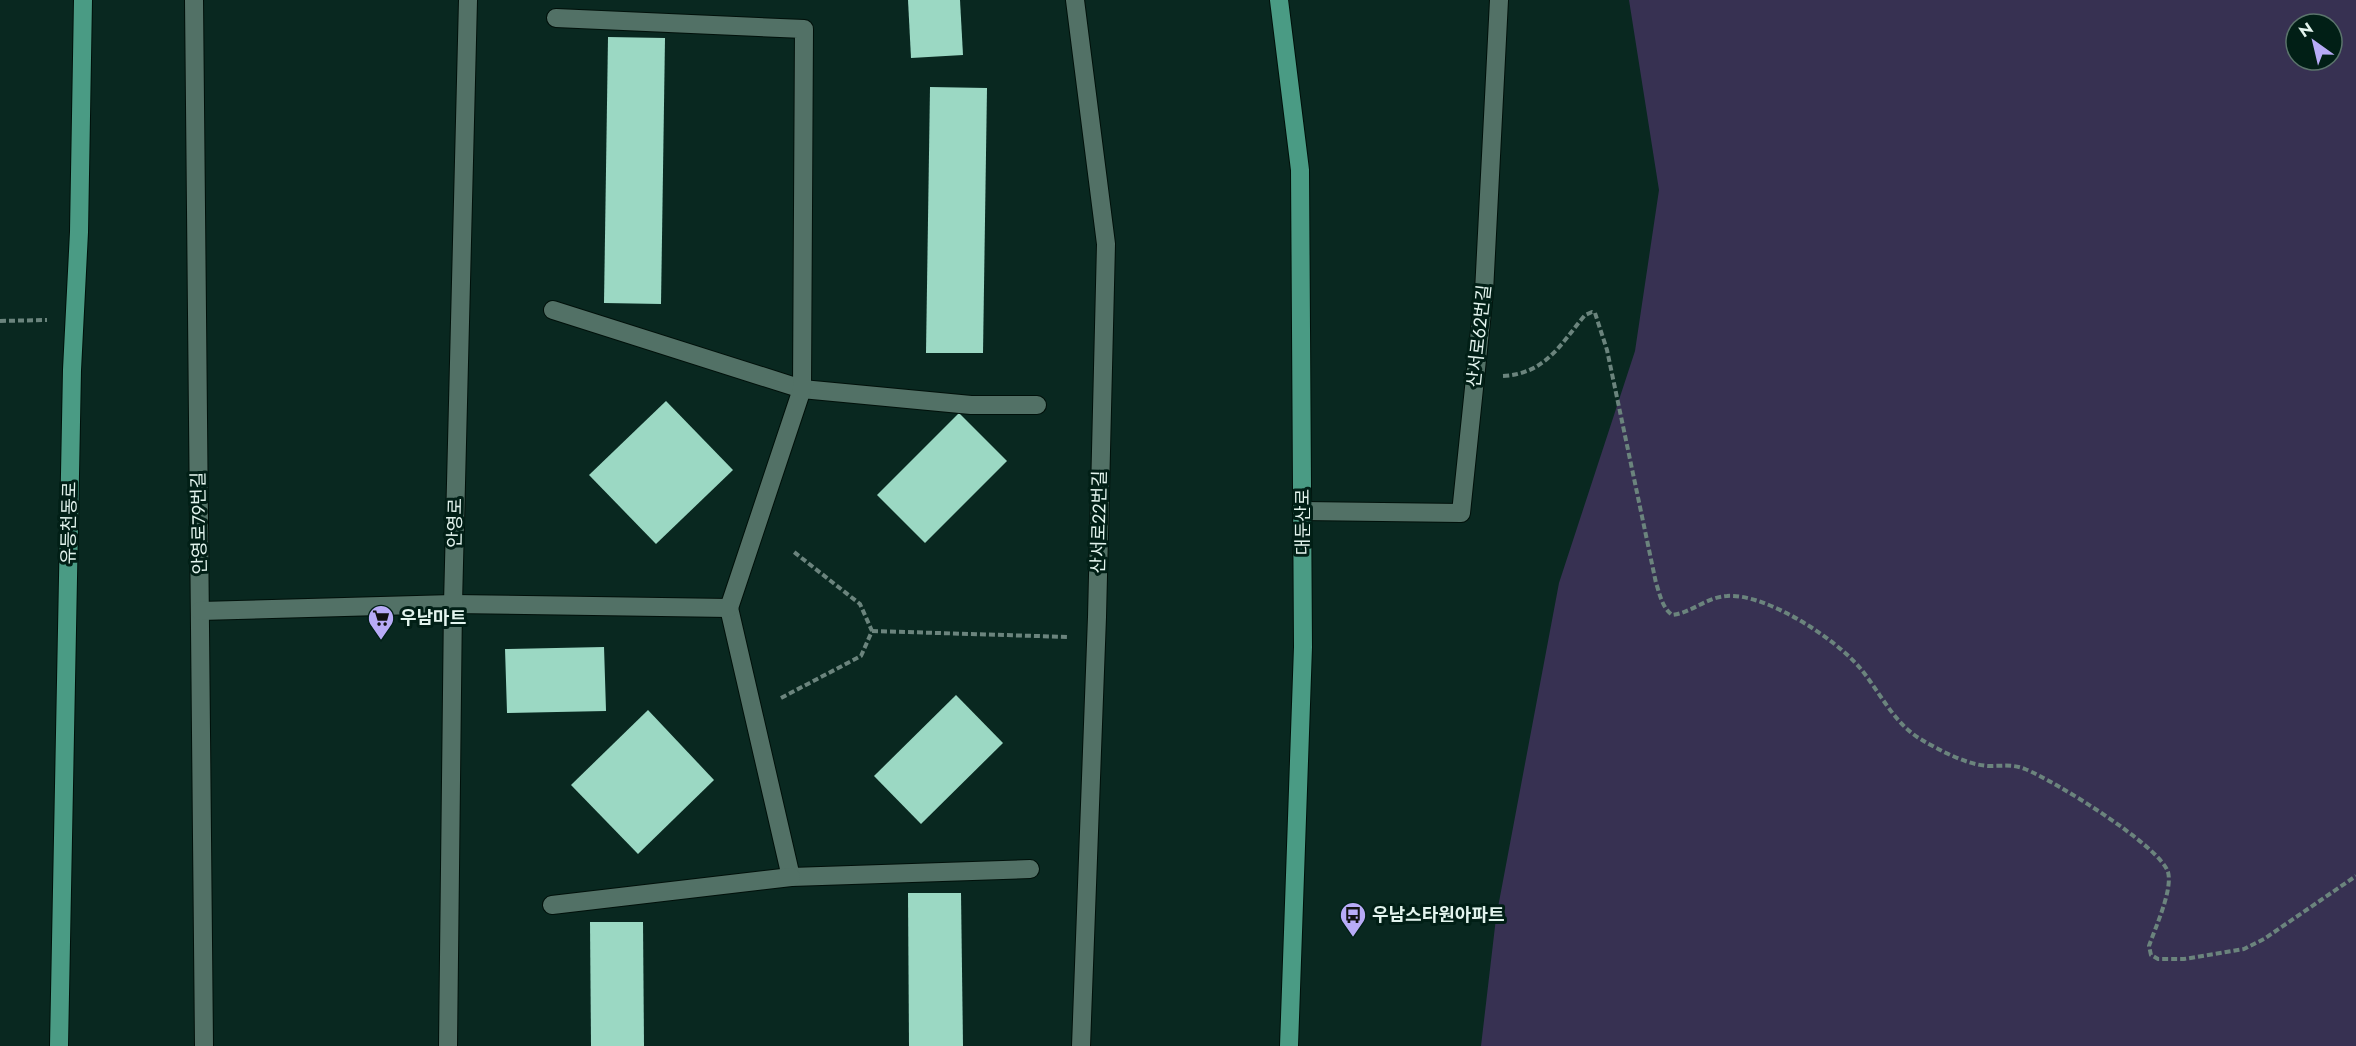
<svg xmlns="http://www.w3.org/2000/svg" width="2356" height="1046" viewBox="0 0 2356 1046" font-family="Jost,'Noto Sans KR',sans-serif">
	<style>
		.green { fill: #373152; fill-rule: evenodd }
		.building { fill: #9bd8c3 }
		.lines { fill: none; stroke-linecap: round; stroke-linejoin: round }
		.minor-casing { stroke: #00100a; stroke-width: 20 }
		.major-casing { stroke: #00100a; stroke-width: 20 }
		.path { stroke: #6b847d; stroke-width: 4; stroke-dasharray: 6 3; stroke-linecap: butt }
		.minor { stroke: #527166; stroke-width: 18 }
		.major { stroke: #4a9b84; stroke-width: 18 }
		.labels { text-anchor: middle; stroke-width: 6; stroke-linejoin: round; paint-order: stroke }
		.street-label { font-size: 18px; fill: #e3f4ee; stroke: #011f16 }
		.poi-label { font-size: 18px; font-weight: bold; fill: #e3f4ee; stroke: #011f16; text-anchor: start }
	</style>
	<rect width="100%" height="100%" fill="#092820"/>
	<path class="green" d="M1629,0H2356V1046H1481L1496,918L1559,583L1635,351L1659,190ZM2296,24H2332V60H2296Z"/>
	<g class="building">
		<path d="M908,0H960L963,55L911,58Z"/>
		<path d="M608,37L665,38L661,304L604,303Z"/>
		<path d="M930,87L987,88L983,353H926Z"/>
		<path d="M666,401L733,470L656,544L589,475Z"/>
		<path d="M959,413L1007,461L925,543L877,495Z"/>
		<path d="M604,647L606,711L507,713L505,649Z"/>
		<path d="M956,695L1003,743L921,824L874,776Z"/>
		<path d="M648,710L714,780L638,854L571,785Z"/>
		<path d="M908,893H961L963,1046H909Z"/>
		<path d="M590,922H643L644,1046H591Z"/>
	</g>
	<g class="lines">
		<g class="minor-casing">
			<g id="minor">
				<path d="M194,0L204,1046"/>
				<path d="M1075,0L1106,244L1097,617L1081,1046"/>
				<path d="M553,310L802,389L971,405H1037"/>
				<path d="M1303,511L1461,513L1484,292L1499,0"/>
				<path d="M729,608L791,877L1030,869"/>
				<path d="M200,611L453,604L729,608L802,389L804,29L556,18"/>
				<path d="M552,905L791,877"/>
				<path d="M448,1046L453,604L468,0"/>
			</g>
		</g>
		<g class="major-casing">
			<g id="major">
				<path d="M1279,0L1300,170L1303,647L1289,1046"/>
				<path d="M59,1046L72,370L79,232L83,0"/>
			</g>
		</g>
		<g class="path">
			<path d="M0,321L47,320"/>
			<path d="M1503,376C1545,374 1561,344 1585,315L1592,312L1595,313L1607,350L1656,583C1660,595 1662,607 1672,615C1691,613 1707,597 1727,596C1766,593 1836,639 1860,668C1880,692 1894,724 1922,740C1941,751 1967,765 1989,766C2002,766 2013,764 2025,769C2053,780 2159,845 2168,872C2173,890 2155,928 2149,946L2151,955L2158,959H2184L2244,949L2264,939L2356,876"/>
			<path d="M872,631L1069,637"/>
			<path d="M781,698L861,656L872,631L860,604L794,552"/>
		</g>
		<use href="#minor" class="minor"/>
		<use href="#major" class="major"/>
	</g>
	<defs>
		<g id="supermarket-pin" transform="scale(1.35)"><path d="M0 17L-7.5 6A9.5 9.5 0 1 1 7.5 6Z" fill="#b8abf7" stroke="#011f16"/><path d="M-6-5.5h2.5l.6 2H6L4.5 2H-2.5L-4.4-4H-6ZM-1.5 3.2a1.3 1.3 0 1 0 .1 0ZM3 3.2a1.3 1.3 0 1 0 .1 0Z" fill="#111"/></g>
		<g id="bus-pin" transform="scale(1.35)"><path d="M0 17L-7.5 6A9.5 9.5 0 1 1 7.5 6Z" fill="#b8abf7" stroke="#011f16"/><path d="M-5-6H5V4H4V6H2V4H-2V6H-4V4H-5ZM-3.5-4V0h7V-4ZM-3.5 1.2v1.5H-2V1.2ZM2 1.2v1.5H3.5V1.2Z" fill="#111"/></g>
	</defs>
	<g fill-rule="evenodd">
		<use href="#supermarket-pin" x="381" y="618"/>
		<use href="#bus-pin" x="1353" y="915"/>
	</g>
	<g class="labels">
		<g class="street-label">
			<text transform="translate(1479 336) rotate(-84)" y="6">산서로62번길</text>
			<text transform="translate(1099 522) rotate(-89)" y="6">산서로22번길</text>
			<text transform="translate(1303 522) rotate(-90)" y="6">대둔산로</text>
			<text transform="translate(69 523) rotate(-89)" y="6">유등천동로</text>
			<text transform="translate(199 523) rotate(-91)" y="6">안영로79번길</text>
			<text transform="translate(455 523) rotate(-89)" y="6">안영로</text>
		</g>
		<g class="poi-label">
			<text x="400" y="624">우남마트</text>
			<text x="1372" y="921">우남스타원아파트</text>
		</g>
	</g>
	<g transform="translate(2314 42) rotate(326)"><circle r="28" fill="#011f16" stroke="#5b746c" stroke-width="1.5"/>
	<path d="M0-4.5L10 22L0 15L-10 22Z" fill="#b8abf7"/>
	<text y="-9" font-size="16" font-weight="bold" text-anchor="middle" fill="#e3f4ee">N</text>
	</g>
</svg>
